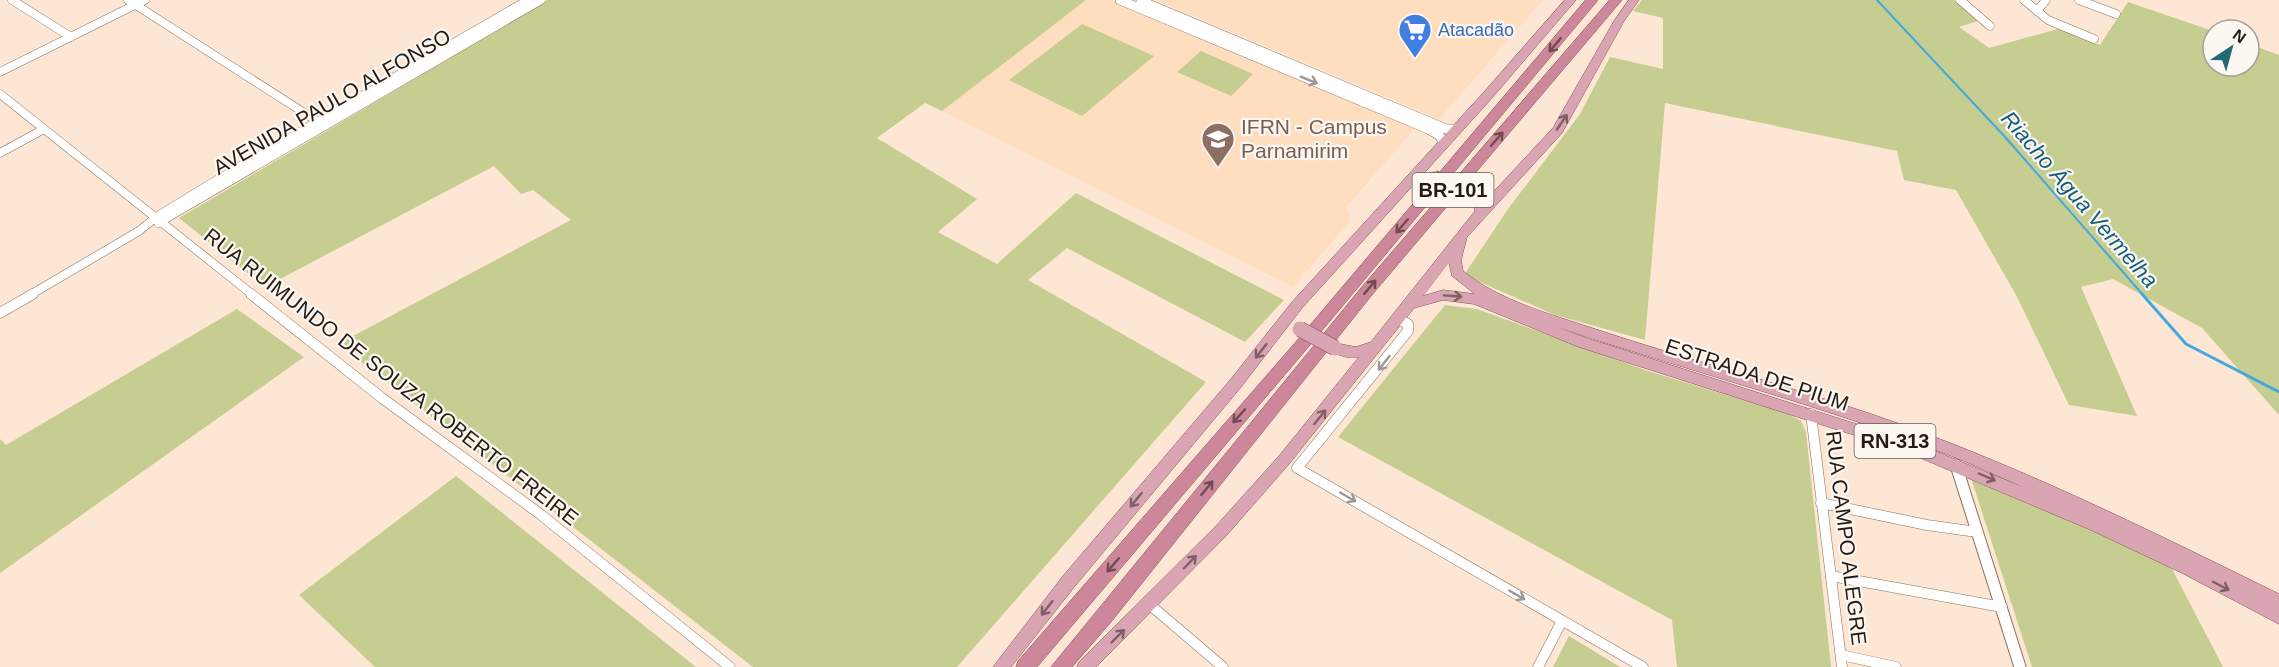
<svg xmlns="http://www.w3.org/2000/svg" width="2279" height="667" viewBox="0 0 2279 667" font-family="Helvetica,sans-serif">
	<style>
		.built { fill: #ffddbf }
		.green { fill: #c5ce90 }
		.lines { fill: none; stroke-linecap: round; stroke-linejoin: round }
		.stream-far1 { stroke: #43a7e1; stroke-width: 2 }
		.stream { stroke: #43a7e1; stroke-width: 3 }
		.minor-far1-casing { stroke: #8a715b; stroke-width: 9 }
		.minor-casing { stroke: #8a715b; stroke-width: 11 }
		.tertiary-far1-casing { stroke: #8a715b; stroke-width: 10 }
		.tertiary-casing { stroke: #8a715b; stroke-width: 13 }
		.primary-casing { stroke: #8a4e5a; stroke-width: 1 }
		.trunk-casing { stroke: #8a4e5a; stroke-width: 1 }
		.minor-far1 { stroke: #fff; stroke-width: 8 }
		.minor { stroke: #fff; stroke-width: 10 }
		.tertiary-far1 { stroke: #fff; stroke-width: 9 }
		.tertiary { stroke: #fff; stroke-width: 11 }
		.primary { fill: #d9a5b3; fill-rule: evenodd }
		.trunk { fill: #cc879a; fill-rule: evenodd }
		.primary-bridge-far1-casing { stroke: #8a4e5a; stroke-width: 14; stroke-linecap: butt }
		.primary-bridge-casing { stroke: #8a4e5a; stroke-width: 16; stroke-linecap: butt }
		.primary-bridge-far1 { stroke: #d9a5b3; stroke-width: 12 }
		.primary-bridge { stroke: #d9a5b3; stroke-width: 15 }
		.oneway { stroke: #704c50 }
		.oneway2 { stroke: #9d9895 }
		.oneway3 { stroke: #7f6063 }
		.labels { text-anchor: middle; stroke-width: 4.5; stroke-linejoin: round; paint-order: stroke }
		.far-shop-label { font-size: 18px; fill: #366cbe; stroke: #fdf7f2; text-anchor: start }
		.shield { fill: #fdf7f2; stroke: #665d56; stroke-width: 1.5 }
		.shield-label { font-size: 20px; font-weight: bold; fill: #251b13 }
		.street-label { font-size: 21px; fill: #251b13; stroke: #fdf7f2 }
		.education-label { font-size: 21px; fill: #785e54; stroke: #fdf7f2; text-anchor: start }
		.water-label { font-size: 22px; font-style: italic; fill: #115d83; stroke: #fdf7f2 }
	</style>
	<rect width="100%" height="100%" fill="#fde6d3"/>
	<g class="built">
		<path d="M1086,0H1114L1416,127L1346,207L1351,220L1293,287L942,111Z"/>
		<path d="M1156,0H1543L1439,119Z"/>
	</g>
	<g class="green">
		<path d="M548,0H1086L942,111L925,103L877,138L977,199L938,232L997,264L1076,193L1284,300L1245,342L1067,248L1028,280L1206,382L957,667H753L338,344L571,220L533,190L521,194L494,166L265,287L179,218Z"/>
		<path d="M1642,0H1954L1978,21L1959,27L1989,48L2058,29L2100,45L2128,2L2213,31V66H2249V44L2279,55V415L2202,328L2113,279L2081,287L2137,416L2069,405L2016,295L1956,190L1904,180L1897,151L1665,103L1645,340L1555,315L1464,275L1508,209L1580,114L1610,57L1663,69V18L1633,11Z"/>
		<path d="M1082,24L1154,56L1082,116L1009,80Z"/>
		<path d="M1201,51L1253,74L1231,96L1177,72Z"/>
		<path d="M1445,305L1477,309L1648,371L1786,413L1801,421L1806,432L1831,667H1677L1672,620L1338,437Z"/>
		<path d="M237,309L304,357L0,573V439L6,445Z"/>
		<path d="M1970,475L2170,565L2223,667H2032Z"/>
		<path d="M456,476L696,667H375L299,595Z"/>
		<path d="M1569,636L1620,667H1553Z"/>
	</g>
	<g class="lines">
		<path class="stream-far1" d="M1877,0L2006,138L2143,295"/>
		<path class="stream" d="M2142,294L2186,344L2279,392"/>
		<g class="minor-far1-casing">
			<g id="minor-far1">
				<path d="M12,0L71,37"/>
				<path d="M128,0L320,123"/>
				<path d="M1960,0L1990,26"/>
				<path d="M2024,0L2048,20L2094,39"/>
				<path d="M2079,0L2116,14"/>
				<path d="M2037,11L2046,0"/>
				<path d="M0,72L145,0"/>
				<path d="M0,94L253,295"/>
				<path d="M0,153L44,129"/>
				<path d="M158,223L541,0"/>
				<path d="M30,295L139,231L156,217L220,178L528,0"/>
			</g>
		</g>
		<g class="minor-casing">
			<g id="minor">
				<path d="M251,294L382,398L540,514L730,667"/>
				<path d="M0,313L33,294"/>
				<path d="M1398,319L1408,324V331L1297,468L1643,667"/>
				<path d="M1811,414L1842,667"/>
				<path d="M1821,503L1927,525L1977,532"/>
				<path d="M1831,576L2002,607"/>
				<path d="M1149,604L1223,667"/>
				<path d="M1841,655L1896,667"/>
				<path d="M1538,667L1562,621"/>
			</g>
		</g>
		<g class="tertiary-far1-casing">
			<g id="tertiary-far1">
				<path d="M1120,0L1428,129L1439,135L1444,143"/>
				<path d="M1141,1L1446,129H1457"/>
			</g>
		</g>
		<g class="tertiary-casing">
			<path id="tertiary" d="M1956,465L2020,667"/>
		</g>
		<g class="primary-casing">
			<g id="primary">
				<path d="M1565,0H1576L1492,98L1302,308L1241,387L1075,586L1011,667H993L1063,576L1231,379L1292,302L1484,92Z"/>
				<path d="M1629,0H1639L1624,21L1562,133L1467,237L1461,260L1463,271C1500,301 1550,314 1595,329C1685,359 1778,383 1868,413C2010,461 2145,528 2279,594V624L2182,573L2091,530L1904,451L1579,347L1474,304L1443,300L1414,308L1289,464L1226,536L1096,667H1077L1079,662L1216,526L1279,456L1359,357H1346L1330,352L1328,348L1330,344L1335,343L1356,347L1371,342L1475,211L1474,204L1462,192L1464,189H1472L1485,201L1553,128L1614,21ZM1449,262L1452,276L1475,294L1443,290L1423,296ZM1557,327C1688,371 1822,405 1949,455C1975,465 2000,477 2025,488L1913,442L1589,339Z"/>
			</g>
		</g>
		<g class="trunk-casing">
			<g id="trunk">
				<path d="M1586,0H1598L1304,352L1037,667H1016L1018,661L1294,344Z"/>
				<path d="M1610,0H1622L1371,296L1111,622L1072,667H1051L1361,288Z"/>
			</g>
		</g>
		<use href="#minor-far1" class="minor-far1"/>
		<use href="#minor" class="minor"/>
		<use href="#tertiary-far1" class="tertiary-far1"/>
		<use href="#tertiary" class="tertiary"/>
		<use href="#primary" class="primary"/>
		<use href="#trunk" class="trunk"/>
		<g class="primary-bridge-far1-casing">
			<path id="primary-bridge-far1" d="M1434,177L1468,192"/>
		</g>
		<g class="primary-bridge-casing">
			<path id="primary-bridge" d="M1300,329L1335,348"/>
		</g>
		<use href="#primary-bridge-far1" class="primary-bridge-far1"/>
		<use href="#primary-bridge" class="primary-bridge"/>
	</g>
	<defs><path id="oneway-shaft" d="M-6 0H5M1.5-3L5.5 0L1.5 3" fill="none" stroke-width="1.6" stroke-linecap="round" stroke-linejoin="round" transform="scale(1.5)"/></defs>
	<g class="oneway">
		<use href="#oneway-shaft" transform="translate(1555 45) rotate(130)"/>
		<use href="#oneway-shaft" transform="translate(1497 139) rotate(-49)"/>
		<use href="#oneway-shaft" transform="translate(1402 226) rotate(131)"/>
		<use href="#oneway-shaft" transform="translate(1370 287) rotate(-50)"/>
		<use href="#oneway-shaft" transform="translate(1239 416) rotate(132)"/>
		<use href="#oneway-shaft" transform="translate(1207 488) rotate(-51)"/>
		<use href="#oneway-shaft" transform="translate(1113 565) rotate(131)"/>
	</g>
	<g class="oneway2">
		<use href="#oneway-shaft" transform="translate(1309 80) rotate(22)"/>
		<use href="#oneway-shaft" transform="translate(1384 363) rotate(128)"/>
		<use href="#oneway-shaft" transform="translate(1348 497) rotate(30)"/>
		<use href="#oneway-shaft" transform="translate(1517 595) rotate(30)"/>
	</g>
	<g class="oneway3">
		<use href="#oneway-shaft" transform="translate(1562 122) rotate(-56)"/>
		<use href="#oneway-shaft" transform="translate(1453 296) rotate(4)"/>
		<use href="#oneway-shaft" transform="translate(1261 351) rotate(128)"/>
		<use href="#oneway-shaft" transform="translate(1320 417) rotate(-51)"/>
		<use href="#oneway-shaft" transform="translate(1987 477) rotate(23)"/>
		<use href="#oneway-shaft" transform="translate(1136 500) rotate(129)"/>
		<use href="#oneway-shaft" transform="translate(1190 562) rotate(-46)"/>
		<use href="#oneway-shaft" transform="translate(2221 586) rotate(28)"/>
		<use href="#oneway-shaft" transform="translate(1047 608) rotate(128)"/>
		<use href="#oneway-shaft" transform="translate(1118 636) rotate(-45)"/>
	</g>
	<defs>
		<g id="supermarket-pin" transform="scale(1.725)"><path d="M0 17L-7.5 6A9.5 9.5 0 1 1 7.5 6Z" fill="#3f7fe0" stroke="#fdf7f2"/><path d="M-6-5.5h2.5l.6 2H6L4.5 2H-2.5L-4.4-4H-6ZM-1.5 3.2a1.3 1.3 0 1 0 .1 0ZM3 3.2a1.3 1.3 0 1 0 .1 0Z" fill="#fff"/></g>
		<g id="university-pin" transform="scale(1.725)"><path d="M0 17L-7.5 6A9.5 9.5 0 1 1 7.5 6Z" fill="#8d6e63" stroke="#fdf7f2"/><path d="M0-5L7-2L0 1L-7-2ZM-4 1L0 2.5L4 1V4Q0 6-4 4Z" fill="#fff"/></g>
	</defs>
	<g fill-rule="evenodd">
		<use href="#supermarket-pin" x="1415" y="30"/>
		<use href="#university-pin" x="1218" y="139"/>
	</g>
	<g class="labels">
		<g class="far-shop-label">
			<text x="1438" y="36">Atacadão</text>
		</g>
		<g class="shield">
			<rect x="1412.5" y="173" width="81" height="34" rx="4.5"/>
			<rect x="1854.5" y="424" width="81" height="34" rx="4.5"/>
		</g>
		<g class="shield-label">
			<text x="1453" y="197">BR-101</text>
			<text x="1895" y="448">RN-313</text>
		</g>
		<g class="street-label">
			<text transform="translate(332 102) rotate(-30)" y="7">AVENIDA PAULO ALFONSO</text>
			<text transform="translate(1757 375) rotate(18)" y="7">ESTRADA DE PIUM</text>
			<text transform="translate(391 377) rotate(38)" y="7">RUA RUIMUNDO DE SOUZA ROBERTO FREIRE</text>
			<text transform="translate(1846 538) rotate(83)" y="7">RUA CAMPO ALEGRE</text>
		</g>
		<g class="education-label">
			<text x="1241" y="134">IFRN - Campus<tspan x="1241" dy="24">Parnamirim</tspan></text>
		</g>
		<g class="water-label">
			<text transform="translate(2080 199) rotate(49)" y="8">Riacho Água Vermelha</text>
		</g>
	</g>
	<g transform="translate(2231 48) rotate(36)"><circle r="28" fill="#fdf7f2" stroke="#a79f99" stroke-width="1.5"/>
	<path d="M0-4.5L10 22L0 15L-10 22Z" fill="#216a76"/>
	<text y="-9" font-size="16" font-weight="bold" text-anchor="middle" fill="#251b13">N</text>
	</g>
</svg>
